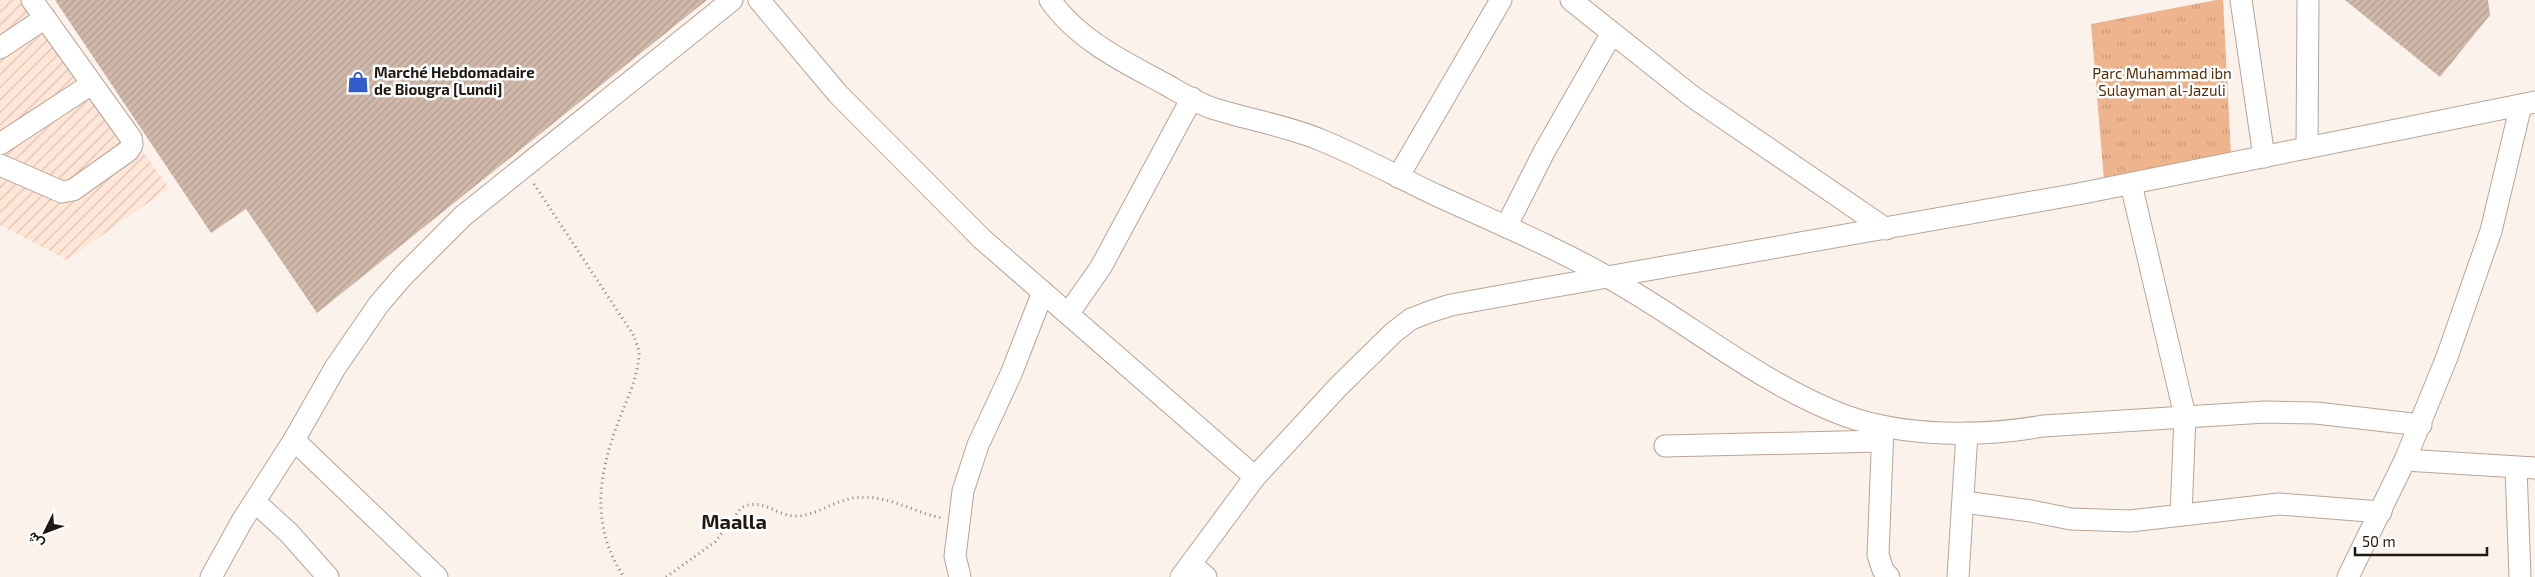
<svg xmlns="http://www.w3.org/2000/svg" width="2535" height="577" viewBox="0 0 2535 577" font-family="'Exo 2',Vazirmatn,sans-serif">
	<style>
		.industrial { fill: url(#industrial-furrows) }
		.park { fill: url(#park-tufts) }
		.building { fill: url(#building-hatch) }
		.lines { fill: none; stroke-linecap: round; stroke-linejoin: round }
		.minor-casing { stroke: #baa496; stroke-width: 23 }
		.path { stroke: #8a817b; stroke-width: 3; stroke-dasharray: 1 4; stroke-linecap: butt }
		.minor { stroke: #fff; stroke-width: 21 }
		.labels { text-anchor: middle; stroke-width: 5; stroke-linejoin: round; paint-order: stroke }
		.poi-label { font-size: 15px; font-weight: bold; fill: #201812; stroke: #fff; text-anchor: start }
		.park-label { font-size: 15px; fill: #5a2b01; stroke: #fff }
		.district-label { font-size: 20px; font-weight: bold; fill: #201812; stroke: #fff }
	</style>
	<defs>
		<pattern id="industrial-furrows" width="10" height="10" patternUnits="userSpaceOnUse" patternTransform="scale(1.25)"><rect width="10" height="10" fill="#ffe6d7"/><path d="M-1 1l2-2M0 10L10 0M9 11l2-2" fill="none" stroke="#dac5b8"/></pattern>
		<pattern id="park-tufts" width="24" height="20" patternUnits="userSpaceOnUse" patternTransform="scale(1.25)"><rect width="24" height="20" fill="#eeb48e"/><path d="M3 7l-1-3M5 7V3M7 7l1-3M15 17l-1-3M17 17v-4M19 17l1-3" fill="none" stroke="#cc9a79"/></pattern>
		<pattern id="building-hatch" width="6" height="6" patternUnits="userSpaceOnUse" patternTransform="scale(1.25)"><rect width="6" height="6" fill="#d0b9aa"/><path d="M-1 1l2-2M0 6l6-6M5 7l2-2" fill="none" stroke="#b29e91"/></pattern>
	</defs>
	<rect width="100%" height="100%" fill="#fcf2ec"/>
	<path class="industrial" d="M0,0H35L169,188L67,260L0,225Z"/>
	<path class="park" d="M2216,0H2223L2231,155L2104,180L2091,24Z"/>
	<g class="building">
		<path d="M55,0H707L317,313L246,209L211,233Z"/>
		<path d="M2345,0H2488L2490,15L2440,77Z"/>
	</g>
	<g class="lines">
		<g class="minor-casing">
			<g id="minor">
				<path d="M759,0L838,94L982,239L1255,477"/>
				<path d="M1050,0C1078,40 1124,62 1165,84C1181,93 1198,104 1215,109C1250,120 1288,126 1321,140C1360,156 1398,177 1436,195C1495,222 1555,247 1611,279C1688,322 1764,386 1846,416C1905,437 1981,437 2043,426L2265,412L2316,413L2421,425"/>
				<path d="M1571,0L1693,97L1886,229"/>
				<path d="M2241,0L2264,157"/>
				<path d="M0,48L45,18"/>
				<path d="M0,144L90,85"/>
				<path d="M2307,148L2308,0"/>
				<path d="M0,165L62,192L73,190L128,151L132,145L131,138L32,0"/>
				<path d="M1398,177L1501,0"/>
				<path d="M2131,184L2185,416L2181,515"/>
				<path d="M1506,227L1544,152L1612,33"/>
				<path d="M1068,314L1101,267L1192,98"/>
				<path d="M1883,428L1878,555L1883,570L1889,577"/>
				<path d="M294,440L437,577"/>
				<path d="M1665,446L1882,441"/>
				<path d="M2405,460L2535,468"/>
				<path d="M2516,468L2520,577"/>
				<path d="M255,502L289,533L328,577"/>
				<path d="M1964,502L2031,511L2071,519L2130,521L2279,504L2381,512"/>
				<path d="M1191,564L1206,577"/>
				<path d="M211,577L242,521L294,440L335,368L379,304L403,276L463,216L732,0"/>
				<path d="M960,577L955,556L963,491L978,445L1011,374L1043,292"/>
				<path d="M1181,577L1255,477L1338,387L1393,333L1411,319L1432,311L1451,305L1528,291L2078,194L2535,102"/>
				<path d="M1958,577L1967,433"/>
				<path d="M2348,577L2405,460L2447,357L2491,231L2521,105"/>
			</g>
		</g>
		<g class="path">
			<path d="M534,184L634,336C635,341 639,348 639,354C638,377 627,399 619,420C598,475 590,526 624,577"/>
			<path d="M666,577L715,542L741,508C763,496 777,518 799,516C815,515 835,501 853,498C886,493 912,512 942,518"/>
		</g>
		<use href="#minor" class="minor"/>
	</g>
	<defs>
		<g id="shop-bare" transform="scale(1.725)"><path d="M-5-2.5h2.3a2.7 3.5 0 0 1 5.4 0H5L5.5 6h-11ZM-1.5-2.5h3a1.5 2.3 0 0 0-3 0Z" fill="#315ccb" stroke="#fff" stroke-width="2.5" paint-order="stroke"/></g>
	</defs>
	<g fill-rule="evenodd">
		<use href="#shop-bare" x="358" y="82"/>
	</g>
	<g class="labels">
		<g class="poi-label">
			<text x="374" y="78">Marché Hebdomadaire<tspan x="374" dy="17">de Biougra [Lundi]</tspan></text>
		</g>
		<g class="park-label">
			<text x="2162" y="79">Parc Muhammad ibn<tspan x="2162" dy="17">Sulayman al-Jazuli</tspan></text>
		</g>
		<g class="district-label">
			<text x="734" y="529">Maalla</text>
		</g>
	</g>
	<g transform="translate(45 532) rotate(228)" stroke="#ffffff" stroke-width="4" paint-order="stroke">
	<path d="M0-4L9 19L0 12L-9 19Z" fill="#201812"/>
	<text y="-8" font-size="14" font-weight="bold" text-anchor="middle" fill="#201812">ش</text>
	</g>
	<path d="M2355 547v8h132v-8" fill="none" stroke="#201812" stroke-width="2.5"/>
	<text x="2362" y="547" font-size="15" fill="#201812" stroke="#ffffff" stroke-width="4" paint-order="stroke">50 m</text>
</svg>
